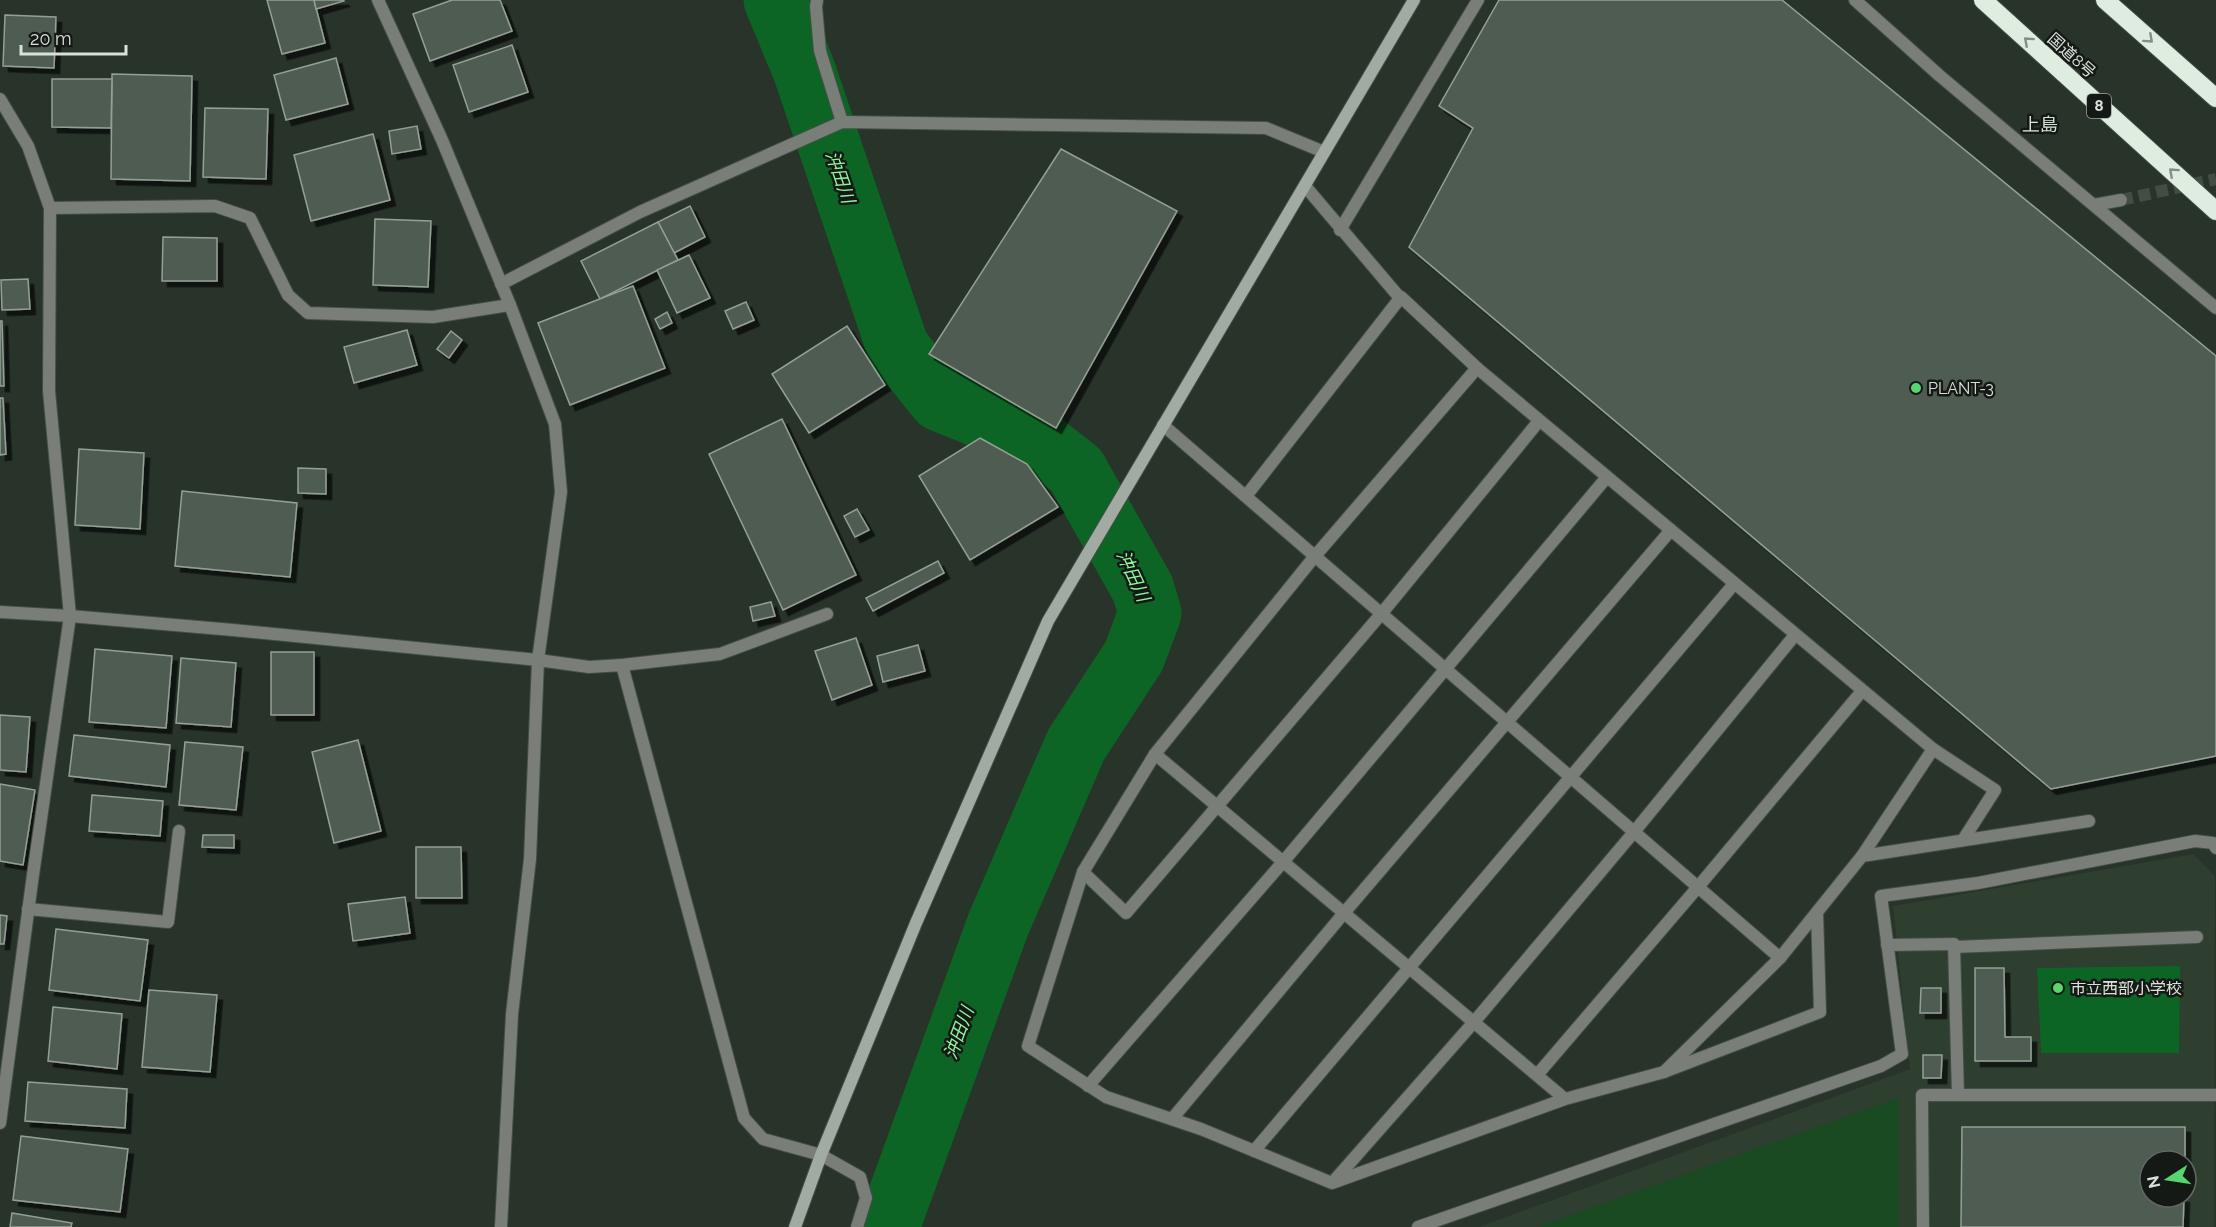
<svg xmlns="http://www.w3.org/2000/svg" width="2216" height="1227" viewBox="0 0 2216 1227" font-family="Raleway,'Noto Sans JP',sans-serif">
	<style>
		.built { fill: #2e3e2f; fill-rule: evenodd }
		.green { fill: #194a22 }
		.water { fill: #0d6525 }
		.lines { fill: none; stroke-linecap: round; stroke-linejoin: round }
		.river { stroke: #0d6525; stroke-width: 63 }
		.building { fill: #505c51; stroke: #94a094; stroke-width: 1.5; filter: url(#shadow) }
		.street-tunnel { stroke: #434d44; stroke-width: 12; stroke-dasharray: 12 6; stroke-linecap: butt }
		.lane-casing { stroke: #444f45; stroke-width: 14 }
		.street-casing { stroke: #444f45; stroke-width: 14 }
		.secondary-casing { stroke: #444f45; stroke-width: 14 }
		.highway-casing { stroke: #444f45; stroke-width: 20 }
		.lane { stroke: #797e79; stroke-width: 12 }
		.street { stroke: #797e79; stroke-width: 12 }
		.secondary { stroke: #a2aba3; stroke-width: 12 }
		.highway { stroke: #dfede0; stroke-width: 18 }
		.oneway { stroke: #848e85 }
		.poi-dot { fill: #59d56f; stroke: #141915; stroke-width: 2 }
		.labels { text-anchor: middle; stroke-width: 5; stroke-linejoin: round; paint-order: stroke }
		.shield { fill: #141915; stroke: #9fa59f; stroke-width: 1.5 }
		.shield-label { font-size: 15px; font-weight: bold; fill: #dae1da }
		.street-label { font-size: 16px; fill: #dae1da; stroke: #141915 }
		.poi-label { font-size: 16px; fill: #dae1da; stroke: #141915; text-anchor: start }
		.neighbourhood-label { font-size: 18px; fill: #d7e4d8; stroke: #141915 }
		.water-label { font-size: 18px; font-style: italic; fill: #8ff59c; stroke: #141915 }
	</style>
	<defs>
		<filter id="shadow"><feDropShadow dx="5.5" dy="5.5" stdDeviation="0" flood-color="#0009"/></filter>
	</defs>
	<rect width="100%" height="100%" fill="#283329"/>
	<path class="built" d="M2193,854L2215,876L2214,1227H1479L1910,1069L1893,906ZM2150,1161H2186V1197H2150Z"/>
	<path class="green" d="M1899,1098V1227H1538Z"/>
	<path class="water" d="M2180,966L2179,1053H2041L2037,968Z"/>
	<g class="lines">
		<path class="river" d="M775,0L804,70L898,348L940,400L1035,438L1076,470L1143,589L1150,613L1134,656L1076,745L998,925L888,1227"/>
	</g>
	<g class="building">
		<path d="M267,0H314L325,43L282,54Z"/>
		<path d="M314,0H343L344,1L316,9Z"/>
		<path d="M452,0H500L512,31L430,61L413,14Z"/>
		<path d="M1499,0H1782L2216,356V756L2051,789L1409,247L1473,128L1439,106Z"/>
		<path d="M5,15L56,17L54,68L3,66Z"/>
		<path d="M512,45L528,92L469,112L453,65Z"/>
		<path d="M336,58L348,104L286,120L274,75Z"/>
		<path d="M112,74L192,76L190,181L111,179Z"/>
		<path d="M52,79H112L111,128L52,127Z"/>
		<path d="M205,108L268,109L266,179L203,177Z"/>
		<path d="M417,126L421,149L392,154L389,131Z"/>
		<path d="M373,134L390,200L311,221L294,155Z"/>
		<path d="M1061,149L1177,211L1056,428L929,354Z"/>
		<path d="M690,206L705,237L674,253L658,222Z"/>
		<path d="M375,219L431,221L428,287L373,285Z"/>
		<path d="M658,222L678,260L600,299L581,261Z"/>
		<path d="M163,237L217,238V281H162Z"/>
		<path d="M689,255L710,298L677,313L657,270Z"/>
		<path d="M28,279L30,309L2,310L1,280Z"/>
		<path d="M633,286L665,368L570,405L538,323Z"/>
		<path d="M746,302L754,320L733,329L725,311Z"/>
		<path d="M667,312L672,323L660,329L655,319Z"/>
		<path d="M0,321H2L4,386H0Z"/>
		<path d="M847,326L885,385L809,433L772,374Z"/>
		<path d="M407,330L417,365L354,383L344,347Z"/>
		<path d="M451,331L462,340L449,358L437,349Z"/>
		<path d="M0,398H3L6,454L0,455Z"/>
		<path d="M782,419L856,575L783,610L709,454Z"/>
		<path d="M980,438L1027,464L1058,507L970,560L919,476Z"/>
		<path d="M79,449L144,453L140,529L75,525Z"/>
		<path d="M298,468L326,469V494L298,493Z"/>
		<path d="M182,491L297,503L290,577L175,566Z"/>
		<path d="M857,509L869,530L855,537L844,516Z"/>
		<path d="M938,561L944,573L873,611L866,598Z"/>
		<path d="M771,602L775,616L753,621L750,607Z"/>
		<path d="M856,638L872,685L832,700L815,651Z"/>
		<path d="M918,645L925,671L883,682L877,656Z"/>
		<path d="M95,649L172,656L166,728L89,722Z"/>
		<rect x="271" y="652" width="43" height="63"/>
		<path d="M181,658L236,663L231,727L176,723Z"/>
		<path d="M0,715L30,717L26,772L0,770Z"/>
		<path d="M74,735L170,745L166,787L69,776Z"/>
		<path d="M358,740L381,831L334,843L312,752Z"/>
		<path d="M185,742L243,747L236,810L179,805Z"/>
		<path d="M0,784L35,790L23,865L0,861Z"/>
		<path d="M92,795L163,801L160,836L89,831Z"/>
		<path d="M203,835H234V848L202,847Z"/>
		<path d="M416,847H461L462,898H416Z"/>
		<path d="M405,897L410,933L353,941L348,904Z"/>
		<path d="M0,915L7,916L4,944H0Z"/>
		<path d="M56,929L148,940L140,1001L49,990Z"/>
		<path d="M1975,968H2004L2005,1037H2031V1061H1975Z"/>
		<path d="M1921,988H1941V1013H1920Z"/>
		<path d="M149,990L217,995L210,1072L142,1067Z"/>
		<path d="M53,1007L122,1014L117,1069L48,1061Z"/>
		<path d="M1923,1055H1942L1941,1078H1923Z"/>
		<path d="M28,1082L127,1089L125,1128L25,1121Z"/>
		<path d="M1962,1127H2185V1161H2150V1197H2184L2183,1227H1961Z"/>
		<path d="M21,1136L128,1149L120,1212L13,1200Z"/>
		<path d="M12,1213L72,1223L71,1227H10Z"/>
	</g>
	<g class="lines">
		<path class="street-tunnel" d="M2121,200L2216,179"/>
		<g class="lane-casing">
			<g id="lane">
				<path d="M1855,0L1940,76L2216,308"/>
				<path d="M1305,186L1400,298"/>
				<path d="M1340,230L1478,0"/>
				<path d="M1163,425L1780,958L1862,856L2089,821"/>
				<path d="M1246,496L1401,297L1477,368"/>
				<path d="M1155,754L1315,556L1477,368L1933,749"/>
				<path d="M1862,856L1933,749L1995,790L1963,840"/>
				<path d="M1083,872L1126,913L1382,613L1539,421"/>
				<path d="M1780,958L1664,1072L1820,1012L1817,912"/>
				<path d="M1537,1075L1698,887L1862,691"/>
				<path d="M1088,1086L1283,862L1607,477"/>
				<path d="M1565,1099L1332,1183L1201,1129L1106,1097L1028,1046L1083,872L1155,754L1565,1099L1664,1072"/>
				<path d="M1172,1119L1344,913L1671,530"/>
				<path d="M1254,1151C1413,961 1575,774 1734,584"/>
				<path d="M1333,1182L1474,1022L1634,832L1795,635"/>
			</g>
		</g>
		<g class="street-casing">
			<g id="street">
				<path d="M378,0L442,140L510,305L555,424L561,492L538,660L530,859L512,1014L501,1227"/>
				<path d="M817,0L816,7L820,51L842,122"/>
				<path d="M0,99L28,146L50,208L49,391L70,616L32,882L0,1123"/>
				<path d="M2094,205L2121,200"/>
				<path d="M50,208L215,206L250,218L288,295L308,313L433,317L510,305"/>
				<path d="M501,284L640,212L842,122L1266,128L1324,152"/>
				<path d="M0,612L70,616L233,630L538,660L589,667L622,665L744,1118L763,1139L821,1155L860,1177L866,1198L857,1227"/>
				<path d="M622,665L720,654L827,614"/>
				<path d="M28,909L168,922L179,831"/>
				<path d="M1887,945L1954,944L1958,1095"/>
				<path d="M1954,947L2197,937"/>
				<path d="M1418,1227L1881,1066L1902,1054L1881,896L1978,883L2195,841L2213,843L2216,848"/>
				<path d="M1923,1227L1922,1095H2216"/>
			</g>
		</g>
		<g class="secondary-casing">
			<path id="secondary" d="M795,1227L821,1155L916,923L1048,621L1414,0"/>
		</g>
		<g class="highway-casing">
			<g id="highway">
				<path d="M1983,0L2216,211"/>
				<path d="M2105,0L2216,98"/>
			</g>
		</g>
		<use href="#lane" class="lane"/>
		<use href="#street" class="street"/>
		<use href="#secondary" class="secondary"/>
		<use href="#highway" class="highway"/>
	</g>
	<defs><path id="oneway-chevron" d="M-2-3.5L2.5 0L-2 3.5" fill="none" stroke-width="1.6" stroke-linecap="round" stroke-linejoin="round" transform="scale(1.5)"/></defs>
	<g class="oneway">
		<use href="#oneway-chevron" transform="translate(2149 39) rotate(42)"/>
		<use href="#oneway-chevron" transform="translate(2028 41) rotate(-138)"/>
		<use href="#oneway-chevron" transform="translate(2173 172) rotate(-138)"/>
	</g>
	<g class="poi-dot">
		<circle cx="1916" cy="388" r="6"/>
		<circle cx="2058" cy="988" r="6"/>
	</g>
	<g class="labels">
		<rect class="shield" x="2087" y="94" width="24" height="24" rx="4.5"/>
		<g class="shield-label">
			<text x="2099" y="111">8</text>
		</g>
		<g class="street-label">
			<text transform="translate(2072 55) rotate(42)" y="6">国道8号</text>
		</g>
		<g class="poi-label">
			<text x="1928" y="394">PLANT-3</text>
			<text x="2070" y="994">市立西部小学校</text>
		</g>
		<g class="neighbourhood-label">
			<text x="2040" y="131">上島</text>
		</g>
		<g class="water-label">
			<text transform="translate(840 177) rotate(71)" y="6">沖田川</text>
			<text transform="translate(1133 576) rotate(65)" y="6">沖田川</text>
			<text transform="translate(959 1033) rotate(-70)" y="6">沖田川</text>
		</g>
	</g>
	<g transform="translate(2168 1179) rotate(258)"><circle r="28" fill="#141915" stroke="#636964" stroke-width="1.5"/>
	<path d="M0-4.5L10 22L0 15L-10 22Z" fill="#59d56f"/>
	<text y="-9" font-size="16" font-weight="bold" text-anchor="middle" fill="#dae1da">N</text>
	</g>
	<path d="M21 45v9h105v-9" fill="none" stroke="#dae1da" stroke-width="3"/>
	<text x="30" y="45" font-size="18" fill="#dae1da" stroke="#141915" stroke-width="4.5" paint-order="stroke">20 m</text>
</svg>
